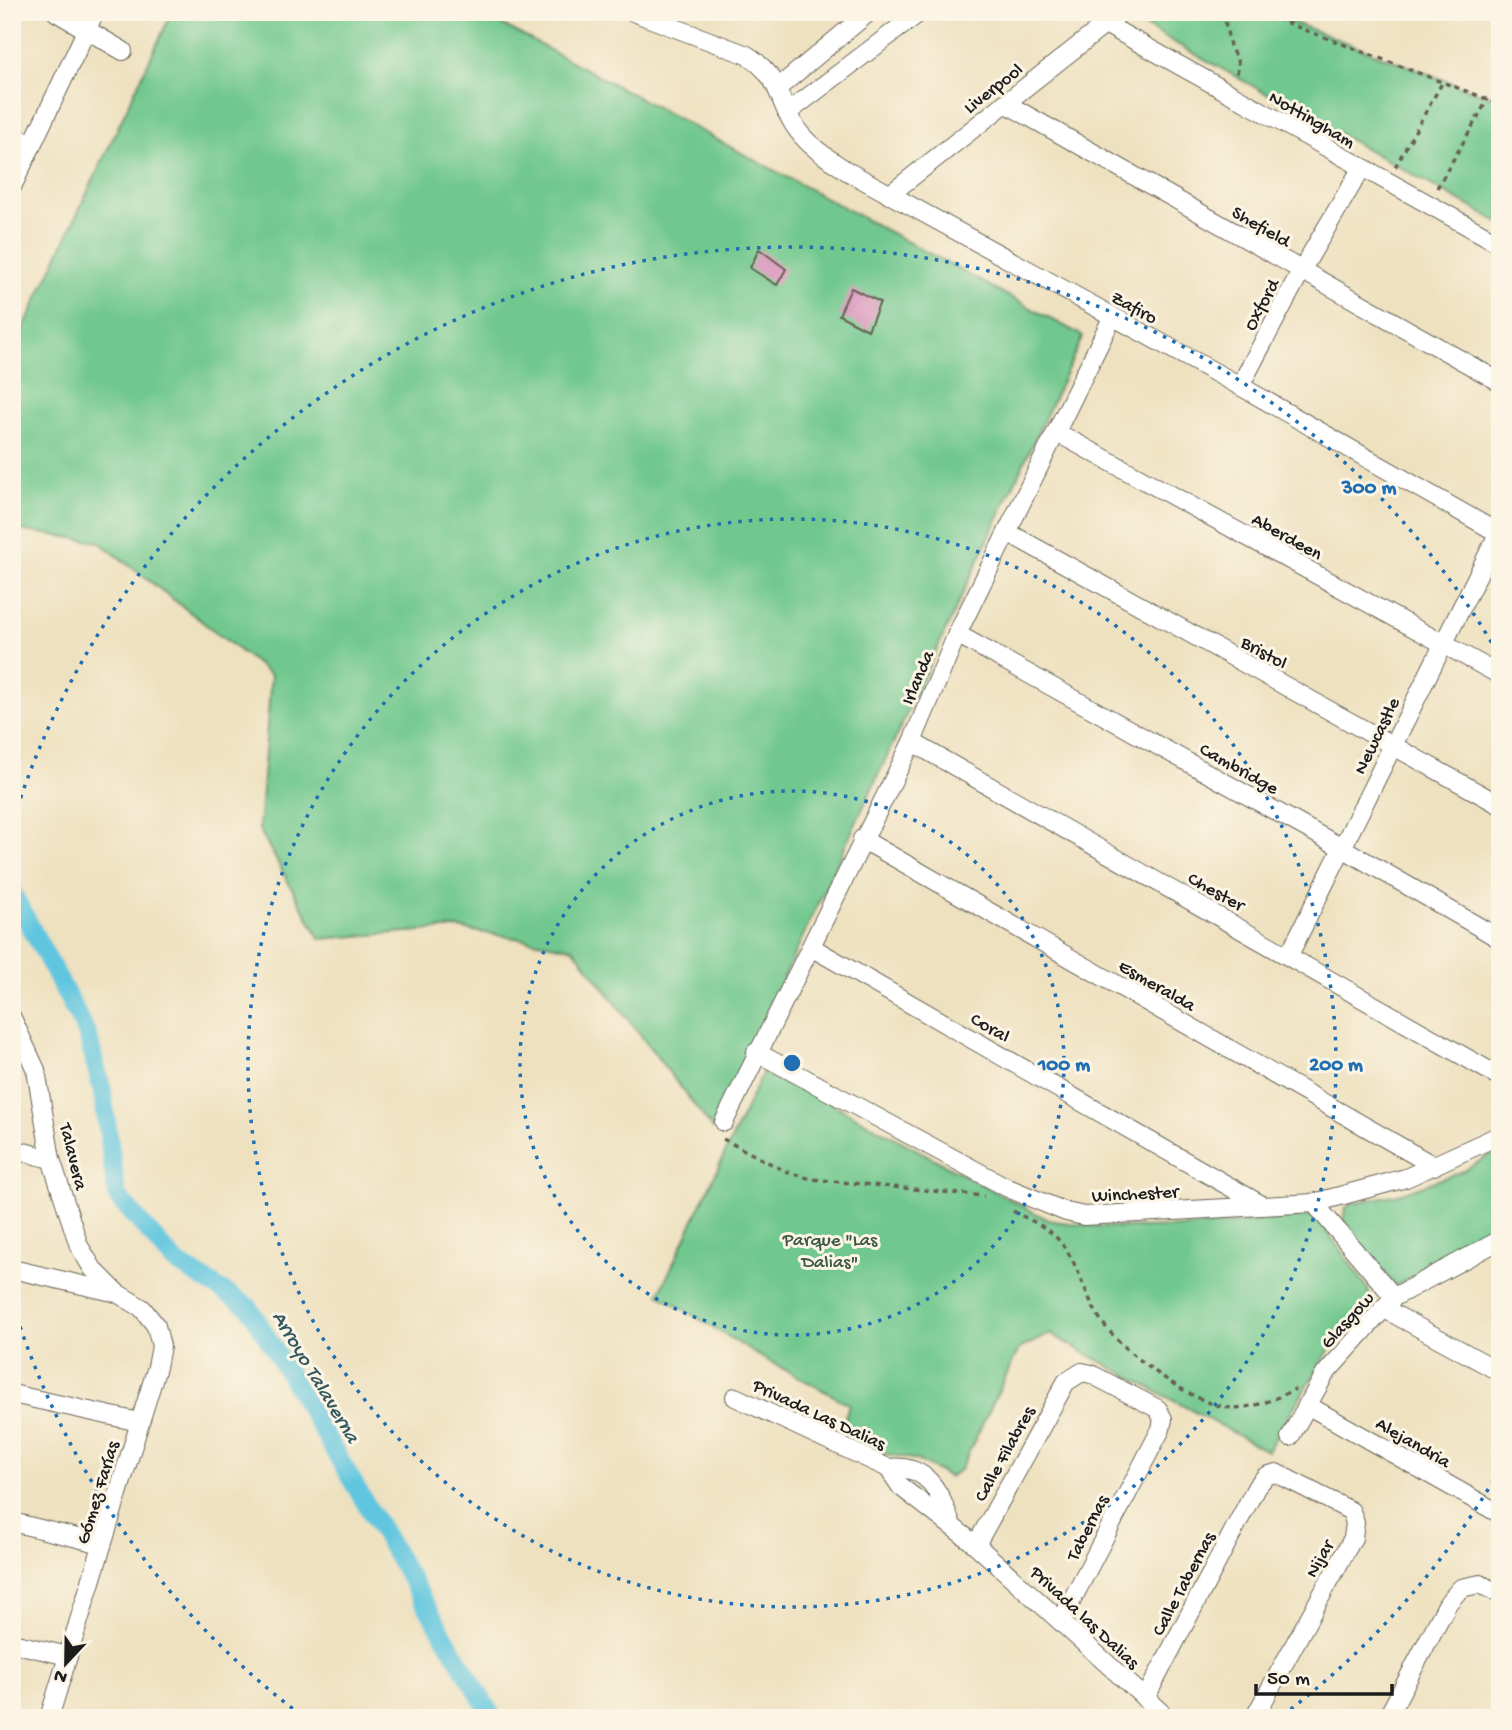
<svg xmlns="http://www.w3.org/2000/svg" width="1512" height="1730" viewBox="0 0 1512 1730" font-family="'Gochi Hand',sans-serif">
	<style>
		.green { fill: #71c88e; stroke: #467255; stroke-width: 2 }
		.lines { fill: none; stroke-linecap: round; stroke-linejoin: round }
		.canal { stroke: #61c6df; stroke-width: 19 }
		.building { fill: #d690b9 }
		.minor-casing { stroke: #666155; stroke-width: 20 }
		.path { stroke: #666155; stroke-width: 3.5; stroke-dasharray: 5 5; stroke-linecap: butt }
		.minor { stroke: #fff; stroke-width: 18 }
		.ring { fill: none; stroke: #1f6fb2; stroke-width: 3.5; stroke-dasharray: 3.5 7 }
		.labels { text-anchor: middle; stroke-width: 6; stroke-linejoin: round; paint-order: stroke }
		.street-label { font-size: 19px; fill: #1c1c1c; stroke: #fcf5e5 }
		.park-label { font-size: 19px; fill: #3a5844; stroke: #fcf5e5 }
		.water-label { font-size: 21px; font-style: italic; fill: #345860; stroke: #fcf5e5 }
		.centre { fill: #1f6fb2; stroke: #fcf5e5; stroke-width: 3.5 }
		.ring-label { font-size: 21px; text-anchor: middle; font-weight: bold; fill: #1f6fb2; stroke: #fcf5e5; stroke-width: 6; stroke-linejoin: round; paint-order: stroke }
	</style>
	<rect width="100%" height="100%" fill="#fcf5e5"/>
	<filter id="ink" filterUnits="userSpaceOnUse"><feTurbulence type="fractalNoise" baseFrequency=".0143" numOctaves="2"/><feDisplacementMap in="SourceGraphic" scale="14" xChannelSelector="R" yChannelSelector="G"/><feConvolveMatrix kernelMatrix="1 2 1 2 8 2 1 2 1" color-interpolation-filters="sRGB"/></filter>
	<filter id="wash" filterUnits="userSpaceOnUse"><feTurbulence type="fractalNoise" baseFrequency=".00686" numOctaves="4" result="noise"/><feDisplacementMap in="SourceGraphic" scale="28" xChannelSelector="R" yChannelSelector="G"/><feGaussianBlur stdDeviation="1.57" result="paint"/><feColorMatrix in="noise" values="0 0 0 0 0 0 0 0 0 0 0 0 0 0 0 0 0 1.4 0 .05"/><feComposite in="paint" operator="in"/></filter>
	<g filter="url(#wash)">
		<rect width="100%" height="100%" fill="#eee1c0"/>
		<g class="green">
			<path d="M172,12H479L1083,336L713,1129L573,948L457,928L320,939L259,829L271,675L99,542L12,529V353Z"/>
			<path d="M1152,12H1266L1500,101V223L1141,24Z"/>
			<path d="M765,1068L1048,1220C1136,1236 1227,1224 1316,1216L1368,1289L1371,1304L1331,1347L1267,1451L1050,1334L1019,1349L960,1470L949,1477L917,1460L861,1449L840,1435L849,1404L761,1357L659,1294Z"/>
			<path d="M1500,1149V1230L1395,1286L1343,1221L1345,1209L1352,1203L1399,1194L1463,1171Z"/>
		</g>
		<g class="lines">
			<path class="canal" d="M12,892L87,1033L102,1090L117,1196L174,1261L249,1307L493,1718"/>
		</g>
		<g id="blocks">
			<g class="building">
				<path d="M759,249L786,269L777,285L750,268Z"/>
				<path d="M851,288L880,302L868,330L839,315Z"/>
			</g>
		</g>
	</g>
	<g filter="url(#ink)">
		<use href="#blocks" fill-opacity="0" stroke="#666155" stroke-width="2"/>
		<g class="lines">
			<g class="minor-casing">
				<g id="minor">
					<path d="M56,12L123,51"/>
					<path d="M633,12L747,55C783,79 775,98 796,128C808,146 829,159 847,171L1240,386L1500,534"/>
					<path d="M1107,25L1500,244"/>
					<path d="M779,87L869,12"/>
					<path d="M1005,103L1500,382"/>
					<path d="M787,113L920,12"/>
					<path d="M12,134L32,146"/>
					<path d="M12,187L95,12"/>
					<path d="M889,195L1121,12"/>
					<path d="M1240,386L1301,271L1361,169"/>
					<path d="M1056,432L1500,675"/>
					<path d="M1009,533L1500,805"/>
					<path d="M957,634L1344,849L1500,939"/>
					<path d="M912,742L1500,1077"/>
					<path d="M862,839L1434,1166"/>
					<path d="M811,947L1260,1204"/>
					<path d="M1289,955L1498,534"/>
					<path d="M12,1018L36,1070L51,1159L79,1246L93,1269L117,1293L142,1308L156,1326L161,1346L157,1367L49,1718"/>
					<path d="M756,1052L1008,1188L1066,1212L1084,1216L1314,1203L1406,1178L1500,1135"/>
					<path d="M724,1122L912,742L957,634L1112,318"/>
					<path d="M12,1149L51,1159"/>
					<path d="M1314,1203L1394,1297"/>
					<path d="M12,1269L117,1293"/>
					<path d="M1383,1308L1500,1372"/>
					<path d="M12,1394L139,1422"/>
					<path d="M735,1397L888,1468L901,1487L976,1545L1167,1718"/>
					<path d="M1307,1405L1500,1514"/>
					<path d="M1290,1437L1325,1374L1394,1297L1500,1240"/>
					<path d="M888,1468C928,1464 939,1491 951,1523"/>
					<path d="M12,1522L102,1544"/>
					<path d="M976,1545L1066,1382L1082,1372L1091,1374L1158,1409L1163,1419L1161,1429L1061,1621"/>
					<path d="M12,1643L68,1656"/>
					<path d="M1145,1699L1257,1486L1266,1476L1276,1473L1351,1511L1355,1523L1353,1538L1254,1718"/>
					<path d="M1387,1718L1448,1603L1461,1588L1480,1584L1500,1594"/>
				</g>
			</g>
			<g class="path">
				<path d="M1223,12L1230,46L1239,65L1236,76"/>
				<path d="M1258,12L1500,104"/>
				<path d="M1138,21L1146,12"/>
				<path d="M1395,167L1442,83"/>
				<path d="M1437,188L1488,99"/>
				<path d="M723,1139L785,1171L811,1179L984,1196"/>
				<path d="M1013,1211C1025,1218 1043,1225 1054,1235C1077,1258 1082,1287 1097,1314C1115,1347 1187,1400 1224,1407C1248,1411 1274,1400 1295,1389"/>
			</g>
			<use href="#minor" class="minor"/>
		</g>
	</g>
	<g class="ring">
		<circle cx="792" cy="1063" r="272"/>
		<circle cx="792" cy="1063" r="544"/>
		<path d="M1499 1471A816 816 0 0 1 1283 1715M301 1715A816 816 0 0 1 14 1308M14 818A816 816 0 0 1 1499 655"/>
	</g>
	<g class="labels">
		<g class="street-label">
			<text transform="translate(992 87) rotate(-38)" y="7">Liverpool</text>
			<text transform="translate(1313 118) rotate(30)" y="7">Nottingham</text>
			<text transform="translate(1262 225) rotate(30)" y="7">Shefield</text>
			<text transform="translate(1260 304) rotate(-62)" y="7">Oxford</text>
			<text transform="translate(1135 306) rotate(28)" y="7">Zafiro</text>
			<text transform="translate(1288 535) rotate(29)" y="7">Aberdeen</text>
			<text transform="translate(1265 651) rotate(29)" y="7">Bristol</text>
			<text transform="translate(916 677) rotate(-67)" y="7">Irlanda</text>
			<text transform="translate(1375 735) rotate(-64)" y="7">Newcastle</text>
			<text transform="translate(1240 767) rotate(29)" y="7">Cambridge</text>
			<text transform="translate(1217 890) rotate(29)" y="7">Chester</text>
			<text transform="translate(1158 984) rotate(30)" y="7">Esmeralda</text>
			<text transform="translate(991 1026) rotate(30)" y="7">Coral</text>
			<text transform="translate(75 1156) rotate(76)" y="7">Talavera</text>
			<text transform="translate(1135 1192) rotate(-3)" y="7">Winchester</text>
			<text transform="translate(1346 1319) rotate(-48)" y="7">Glasgow</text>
			<text transform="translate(820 1413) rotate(25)" y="7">Privada Las Dalias</text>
			<text transform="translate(1414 1441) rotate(30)" y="7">Alejandria</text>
			<text transform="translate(1003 1453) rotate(-61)" y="7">Calle Filabres</text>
			<text transform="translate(96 1492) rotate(-73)" y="7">Gómez Farías</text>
			<text transform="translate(1086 1527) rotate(-63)" y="7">Tabernas</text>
			<text transform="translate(1318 1558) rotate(-61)" y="7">Nijar</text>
			<text transform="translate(1182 1583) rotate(-62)" y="7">Calle Tabernas</text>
			<text transform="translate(1086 1616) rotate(43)" y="7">Privada las Dalias</text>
		</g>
		<g class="park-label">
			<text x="830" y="1245">Parque "Las<tspan x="830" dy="22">Dalias"</tspan></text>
		</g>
		<g class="water-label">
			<text transform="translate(317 1376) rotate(59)" y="7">Arroyo Talaverna</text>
		</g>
	</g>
	<circle cx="792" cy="1063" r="10" class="centre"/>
	<g class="ring-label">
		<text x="1369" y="493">300 m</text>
		<text x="1064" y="1070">100 m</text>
		<text x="1336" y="1070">200 m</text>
	</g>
	<rect width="1512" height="1730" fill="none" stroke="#fcf5e5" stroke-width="42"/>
	<g transform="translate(66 1663) rotate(202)" stroke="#fcf5e5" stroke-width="5" paint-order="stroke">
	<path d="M0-5L12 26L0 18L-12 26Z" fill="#1c1c1c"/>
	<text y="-10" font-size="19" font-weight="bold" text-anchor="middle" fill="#1c1c1c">N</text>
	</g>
	<path d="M1256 1684v10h136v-10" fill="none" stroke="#1c1c1c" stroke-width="3.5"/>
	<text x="1267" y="1684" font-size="21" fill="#1c1c1c" stroke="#fcf5e5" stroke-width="5" paint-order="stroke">50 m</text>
</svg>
